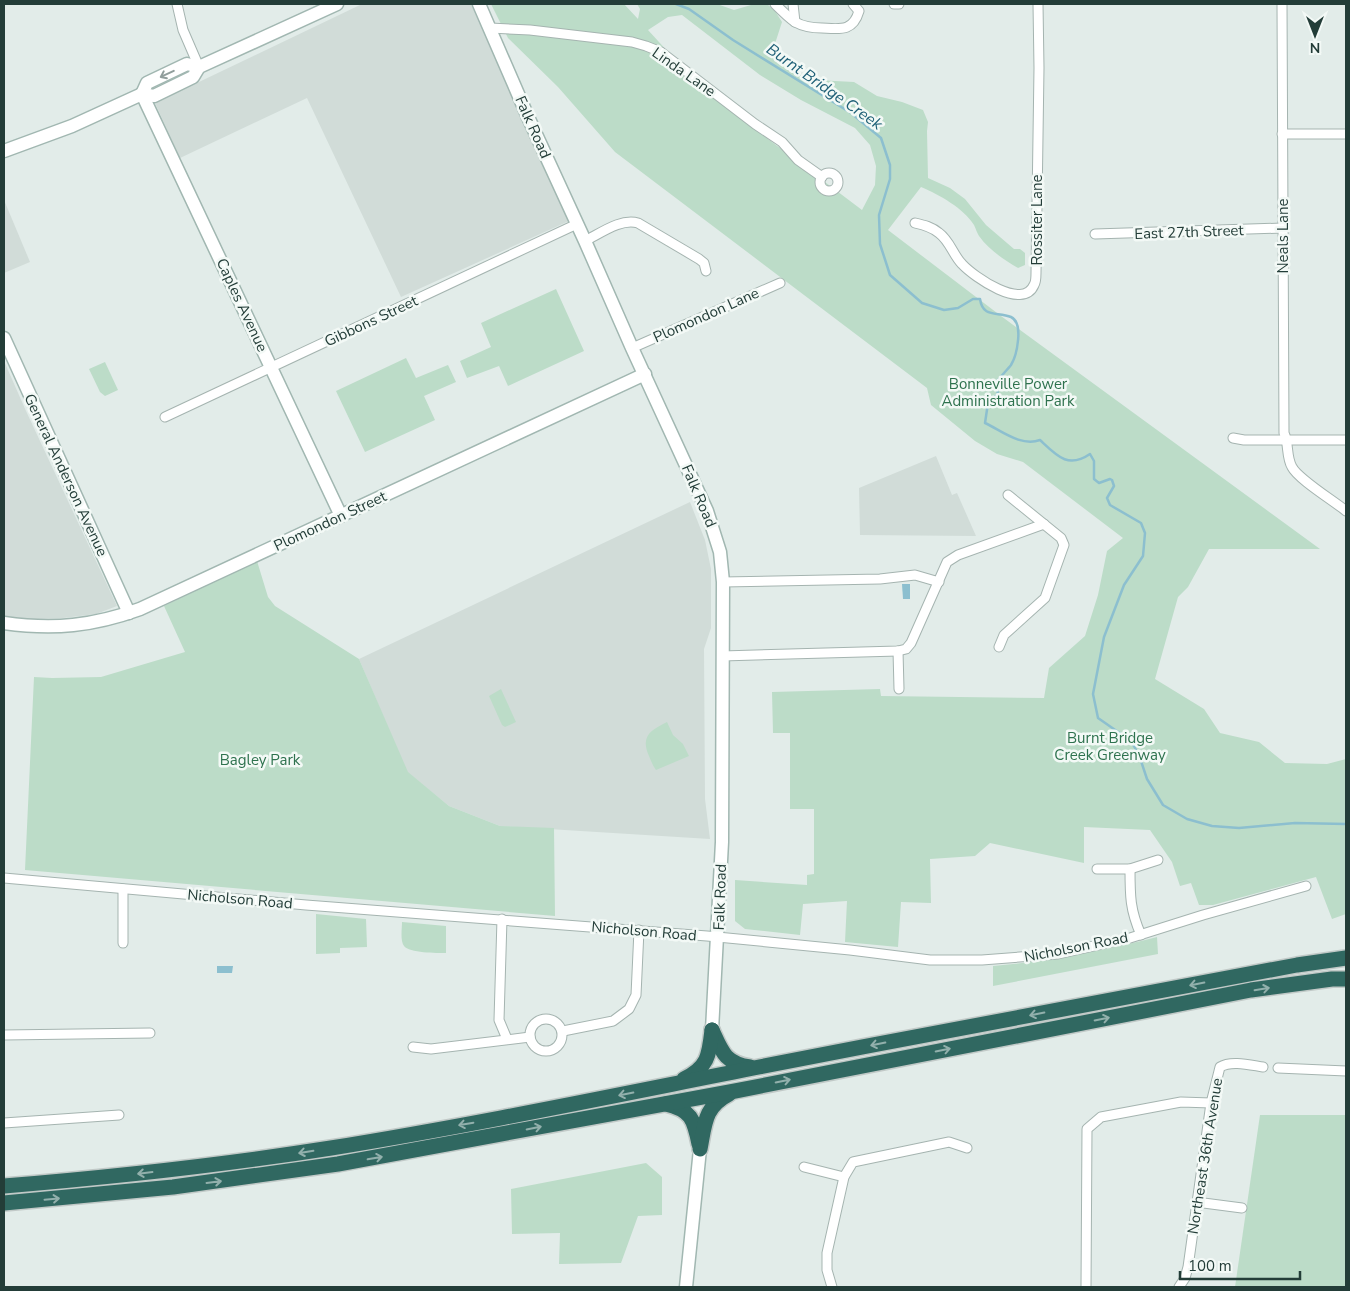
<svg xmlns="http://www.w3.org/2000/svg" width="1350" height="1291" viewBox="0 0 1350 1291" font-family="'Nunito Sans',sans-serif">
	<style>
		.built { fill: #d1dcd8 }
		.green { fill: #bcdcc8; fill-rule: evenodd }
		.water { fill: #8cbfcf }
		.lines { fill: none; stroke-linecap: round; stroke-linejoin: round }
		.stream { stroke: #8cbfcf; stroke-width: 2.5 }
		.street-casing { stroke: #a5b4b0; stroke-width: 11 }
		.secondary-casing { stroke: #a1b7b1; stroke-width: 15 }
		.highway-casing { stroke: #c1c9c7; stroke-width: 18 }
		.street { stroke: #fff; stroke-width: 9 }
		.secondary { stroke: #fff; stroke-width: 12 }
		.highway { stroke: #306861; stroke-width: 15 }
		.oneway { stroke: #919e9c }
		.oneway2 { stroke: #92b0ac }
		.labels { text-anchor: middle; stroke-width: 5; stroke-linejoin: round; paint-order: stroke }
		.street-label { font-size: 15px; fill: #233d38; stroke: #f3f9f6 }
		.park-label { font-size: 15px; fill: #2e724e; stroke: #f3f9f6 }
		.water-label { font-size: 16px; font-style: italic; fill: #1f6077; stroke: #f3f9f6 }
	</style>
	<rect width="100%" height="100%" fill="#e2ece9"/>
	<g class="built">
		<path d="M362,4H471L569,221L401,297L307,98L180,158L155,103Z"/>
		<path d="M4,200L30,262L4,273Z"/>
		<path d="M4,361L26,411L117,606L96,614L63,618L30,619L4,616Z"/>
		<path d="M936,456L952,495L957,493L976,536L860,535L859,488Z"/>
		<path d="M690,502L705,540L711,569V628L704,649L705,799L710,839L500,826L449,806L407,772L359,659Z"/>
	</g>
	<g class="green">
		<path d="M491,4H624L638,19L640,9L637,4H717L734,10L751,5L767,4L775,11L782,22L772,53L775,58L801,75L816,80L854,82L877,96L902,102L923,110L928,122L927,131L928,178L950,188L965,199L986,225L1014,249H1020L1025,253V265L1018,268C1003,259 989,250 979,236C977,233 976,229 974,225C963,208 940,195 921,187L888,230L1001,316L1320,549H1209L1188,587L1178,597L1155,679L1204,709L1220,733L1259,742L1285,763L1327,764L1346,759V914L1332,919L1316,877L1213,905H1199L1191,883L1180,886L1172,862L1150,830L1084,827V863L990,843L975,856L930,859L931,903L901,902L898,947L845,942L847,901L803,904L800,935L745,929L735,921V880L807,885V875L814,874V809H790V733H773L772,692L880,689L881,696L1044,698L1049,668L1085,636L1098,595L1107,551L1123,538L1023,462L997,454L975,441L931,405L927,388L615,152L558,87L508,38ZM682,15L760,75L801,100L855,128L870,145L876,166L875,185L862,210L702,89L648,30L668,17Z"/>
		<path d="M556,289L584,351L508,386L499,366L467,378L460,361L491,347L481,323Z"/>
		<path d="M406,358L416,378L448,365L456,382L424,396L435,420L365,452L336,391Z"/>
		<path d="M105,362L118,390L105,396L100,392L89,369Z"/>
		<path d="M257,561L268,597L275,606L359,659L408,772L449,806L500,826L554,828L555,916L25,870L34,677L52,678L101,677L185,652L164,606Z"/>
		<path d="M501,689L516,722L505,727L502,725L489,696Z"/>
		<path d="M667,722L673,735L683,744L689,756L656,770C653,766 651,761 649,756C640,736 651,730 667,722Z"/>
		<path d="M316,914L366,919L367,947L340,948V953L316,954Z"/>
		<path d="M402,922L446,926V953C437,953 409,953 404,946C400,941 402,928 402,922Z"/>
		<path d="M1157,937L1158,954L993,986V966C1050,961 1101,951 1157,937Z"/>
		<path d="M1260,1115H1346V1287H1235Z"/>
		<path d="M646,1163L662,1177V1215L638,1216L621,1263L559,1264L560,1233L512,1234L511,1189Z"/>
	</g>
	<g class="water">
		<path d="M902,584H910V599H903Z"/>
		<path d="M217,966H233L232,973H217Z"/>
	</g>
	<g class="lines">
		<path class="stream" d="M676,4L689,9L733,40L851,113L881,138L890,165V179L879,215L880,244L890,275L922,303L944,310L958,308L973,299H980C983,319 998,311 1011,317C1024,323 1017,355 1011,365C1007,370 1002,375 998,380L995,382L998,394L988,403L985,423C1002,431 1021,447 1040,440C1057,456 1068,469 1090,454L1094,461V479L1099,483L1110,479L1112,480L1114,486L1107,498L1110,505L1141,523L1145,533L1143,556L1124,585L1104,637L1093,694L1098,718L1131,741L1139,755L1147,779L1163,805L1187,819L1212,826L1239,828L1295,823L1346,824"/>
		<g class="street-casing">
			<g id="street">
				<path d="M177,4L183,30L199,67"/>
				<path d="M775,4C781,10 788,17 795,22C804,27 812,28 822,28C840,29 853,32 859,11L853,4"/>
				<path d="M793,4L795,22"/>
				<path d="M894,4H899"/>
				<path d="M1282,4L1284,433C1289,443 1286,457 1292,467C1298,479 1334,501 1346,511"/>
				<path d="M490,28L530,30L632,42L646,46L661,52L755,124L782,142L798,160L822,177"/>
				<path d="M1282,134H1346"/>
				<circle cx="829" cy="182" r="9"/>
				<path d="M915,223C924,225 932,227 939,233C950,241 953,255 962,264C974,277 1023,311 1034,285C1036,282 1036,277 1036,273L1039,68L1038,4"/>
				<path d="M1095,234L1282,228"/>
				<path d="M585,241C601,233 621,218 638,223L699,259L704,263L706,271"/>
				<path d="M632,348L780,283"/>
				<path d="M165,417L577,224"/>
				<path d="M1233,438L1244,440H1346"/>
				<path d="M723,582L880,579L915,575L939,582"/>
				<path d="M999,647L1004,635L1045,598L1064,545L1061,538L1008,495"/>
				<path d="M898,651L899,689"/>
				<path d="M722,656L898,651L906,649L911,643L947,562L958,555L1044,524"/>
				<path d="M1097,869H1130L1158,860"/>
				<path d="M1130,869C1130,896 1130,910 1141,935"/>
				<path d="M4,878L306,905L707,936L850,950L930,960H982L1058,954L1130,938L1203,915L1306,886"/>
				<path d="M123,889V943"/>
				<path d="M502,919L499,1020L507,1039"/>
				<circle cx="546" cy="1035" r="16"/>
				<path d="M563,1031L613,1021L629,1009L636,995L639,930"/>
				<path d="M4,1035L150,1033"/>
				<path d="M413,1047L431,1049L530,1037"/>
				<path d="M1278,1068L1346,1071"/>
				<path d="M4,1123L119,1115"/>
				<path d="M804,1167L844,1177"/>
				<path d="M1196,1202L1242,1208"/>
				<path d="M832,1287L827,1270V1253L844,1177L853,1162L949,1142L967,1148"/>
				<path d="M1086,1287L1087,1129L1101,1117L1181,1102L1211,1103"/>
				<path d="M1179,1287L1185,1278L1188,1267L1211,1103L1220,1067C1231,1060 1250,1065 1263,1067"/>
			</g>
		</g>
		<g class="secondary-casing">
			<g id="secondary">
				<path d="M479,4L528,117L585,241L632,348L707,511L720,552L723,582L722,842L712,1030"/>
				<path d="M142,94L341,516"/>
				<path d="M142,94L147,83L187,64L199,67"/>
				<path d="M4,151L72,126L142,94L154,96L193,77L199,67L337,4"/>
				<path d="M4,338L129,613"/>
				<path d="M4,623C54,630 93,626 140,609L645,374"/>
				<path d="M686,1287L700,1149"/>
			</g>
		</g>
		<g class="highway-casing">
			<g id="highway">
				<path d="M712,1030C722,1052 725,1063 750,1067"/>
				<path d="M684,1079C708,1067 709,1056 712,1030"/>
				<path d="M666,1104C691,1110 694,1119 699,1144"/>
				<path d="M700,1149C705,1124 704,1107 729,1094"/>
				<path d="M4,1186C113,1177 223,1165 331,1148C474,1125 617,1095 759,1067C938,1032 1117,998 1297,965L1346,958"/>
				<path d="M4,1203L173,1187L338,1164L735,1091L1251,990L1332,979H1346"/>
			</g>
		</g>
		<use href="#street" class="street"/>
		<use href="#secondary" class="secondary"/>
		<use href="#highway" class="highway"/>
	</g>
	<defs><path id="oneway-shaft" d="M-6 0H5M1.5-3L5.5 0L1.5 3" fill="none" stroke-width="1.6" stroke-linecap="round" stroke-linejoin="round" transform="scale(1.25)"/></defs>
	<use class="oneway" href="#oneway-shaft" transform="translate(167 74) rotate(155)"/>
	<g class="oneway2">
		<use href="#oneway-shaft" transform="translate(1197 984) rotate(169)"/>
		<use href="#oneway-shaft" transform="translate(1262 989) rotate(-9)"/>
		<use href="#oneway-shaft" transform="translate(1037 1014) rotate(169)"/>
		<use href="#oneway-shaft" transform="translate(1102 1019) rotate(-11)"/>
		<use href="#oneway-shaft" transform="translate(878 1044) rotate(169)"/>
		<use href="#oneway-shaft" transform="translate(943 1050) rotate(-11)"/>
		<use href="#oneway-shaft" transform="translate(783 1081) rotate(-11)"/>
		<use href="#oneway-shaft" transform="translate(626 1094) rotate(169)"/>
		<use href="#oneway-shaft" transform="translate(466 1124) rotate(170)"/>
		<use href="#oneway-shaft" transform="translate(534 1128) rotate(-11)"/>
		<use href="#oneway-shaft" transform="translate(306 1152) rotate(171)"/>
		<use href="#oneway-shaft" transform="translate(375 1158) rotate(-10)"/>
		<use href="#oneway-shaft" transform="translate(145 1173) rotate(173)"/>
		<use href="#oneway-shaft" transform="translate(214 1182) rotate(-7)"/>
		<use href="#oneway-shaft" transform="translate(52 1199) rotate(-5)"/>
	</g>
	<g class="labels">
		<g class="street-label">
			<text transform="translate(684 72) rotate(35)" y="5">Linda Lane</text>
			<text transform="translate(533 127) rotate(66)" y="5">Falk Road</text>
			<text transform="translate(1037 220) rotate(-90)" y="5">Rossiter Lane</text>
			<text transform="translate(1189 232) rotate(-2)" y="5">East 27th Street</text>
			<text transform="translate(1283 236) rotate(-90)" y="5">Neals Lane</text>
			<text transform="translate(242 305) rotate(65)" y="5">Caples Avenue</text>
			<text transform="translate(706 315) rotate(-24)" y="5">Plomondon Lane</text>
			<text transform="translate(371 321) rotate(-25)" y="5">Gibbons Street</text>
			<text transform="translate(66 475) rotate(65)" y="5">General Anderson Avenue</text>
			<text transform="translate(699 496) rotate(67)" y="5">Falk Road</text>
			<text transform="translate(330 521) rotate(-25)" y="5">Plomondon Street</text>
			<text transform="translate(720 897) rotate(-88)" y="5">Falk Road</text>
			<text transform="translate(240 899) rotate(5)" y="5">Nicholson Road</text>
			<text transform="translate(644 931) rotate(5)" y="5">Nicholson Road</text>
			<text transform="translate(1076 947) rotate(-11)" y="5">Nicholson Road</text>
			<text transform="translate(1205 1156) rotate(-81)" y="5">Northeast 36th Avenue</text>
		</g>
		<g class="park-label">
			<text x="1008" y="389">Bonneville Power<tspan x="1008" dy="17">Administration Park</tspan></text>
			<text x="1110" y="743">Burnt Bridge<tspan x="1110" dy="17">Creek Greenway</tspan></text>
			<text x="260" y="765">Bagley Park</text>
		</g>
		<g class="water-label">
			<text transform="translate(825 86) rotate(35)" y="6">Burnt Bridge Creek</text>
		</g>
	</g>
	<rect width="1350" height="1291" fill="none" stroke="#233d38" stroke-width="10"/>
	<g transform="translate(1315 35) rotate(180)" stroke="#f3f9f6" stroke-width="4" paint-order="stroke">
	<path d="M0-4L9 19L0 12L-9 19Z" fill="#233d38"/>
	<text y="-8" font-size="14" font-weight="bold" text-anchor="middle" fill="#233d38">N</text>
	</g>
	<path d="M1180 1271v8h120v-8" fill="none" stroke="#233d38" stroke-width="2.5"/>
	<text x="1188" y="1271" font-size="15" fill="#233d38" stroke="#f3f9f6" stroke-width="4" paint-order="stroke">100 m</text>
</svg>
